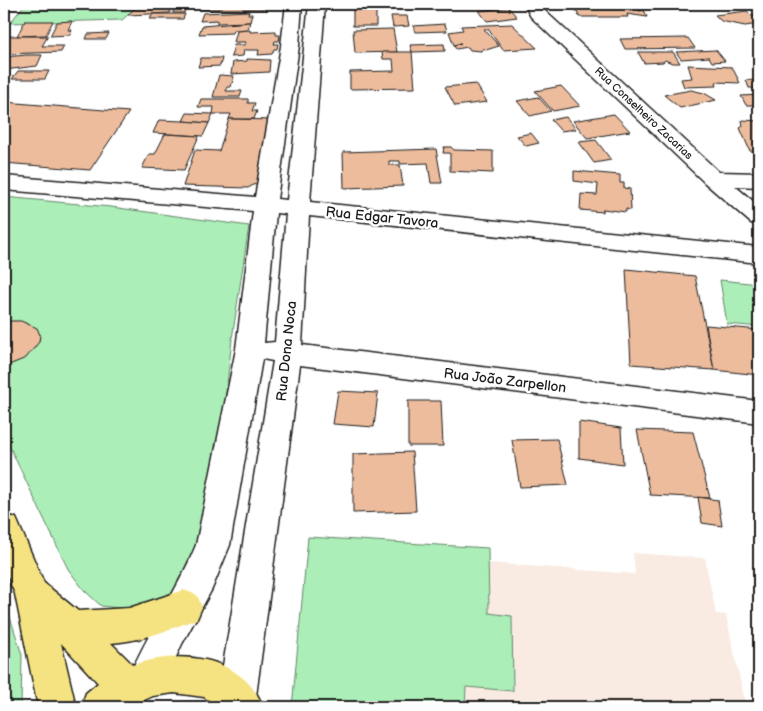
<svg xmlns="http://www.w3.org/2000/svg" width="763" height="711" viewBox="0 0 763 711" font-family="'Balsamiq Sans',sans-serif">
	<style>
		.built { fill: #f9ebe2 }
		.green { fill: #abeeb7; stroke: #64856a }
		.building { fill: #ecbc9d; stroke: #1c1c1c }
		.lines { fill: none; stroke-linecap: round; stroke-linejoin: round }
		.minor-casing { stroke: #1c1c1c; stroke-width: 3 }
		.major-casing { stroke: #1c1c1c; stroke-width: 3 }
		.minor { fill: #fff; fill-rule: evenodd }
		.major { fill: #f5e382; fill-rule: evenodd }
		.labels { text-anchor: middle; stroke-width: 5; stroke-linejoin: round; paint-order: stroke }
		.far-street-label { font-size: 11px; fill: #1c1c1c; stroke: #fff }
		.street-label { font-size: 14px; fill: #1c1c1c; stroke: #fff }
	</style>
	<rect width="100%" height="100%" fill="#fff"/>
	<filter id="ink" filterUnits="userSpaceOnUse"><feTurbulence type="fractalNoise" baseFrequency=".02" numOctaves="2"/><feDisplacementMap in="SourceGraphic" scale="10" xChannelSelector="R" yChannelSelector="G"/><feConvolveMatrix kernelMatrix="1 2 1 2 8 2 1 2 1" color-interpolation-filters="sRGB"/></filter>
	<g filter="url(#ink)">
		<path class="built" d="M633,553L705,558L716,614L726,615L746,707H465L466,687L513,690L512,616L489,614V563L635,574Z"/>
		<g class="green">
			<path d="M25,4H140L122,20L10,23Z"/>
			<path d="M4,197L111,207L249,226L232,339L213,510L186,585L162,602L137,610L101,606L84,590L68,569L4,435Z"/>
			<path d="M720,280L759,284V327L727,324Z"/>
			<path d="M308,537L488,548L489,613L512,616L513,691L466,687L465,707H292Z"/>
			<path d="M4,598L22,655L21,707H4Z"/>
		</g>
		<g class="building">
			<path d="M139,4H148L147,7L171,6L170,13L128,15Z"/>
			<path d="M202,4H264L263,9H200Z"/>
			<path d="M574,4H628L636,5L639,11L644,10L647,17L627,14L628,17H579Z"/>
			<path d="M174,5H186L184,13H173Z"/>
			<path d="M508,7L517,17L487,21L479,11Z"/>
			<rect x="353" y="9" width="23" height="17"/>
			<path d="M249,11L248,14H252L250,22L217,23V20L200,21L203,13Z"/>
			<path d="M747,11L752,16H758L759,24L745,26L721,21L715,15Z"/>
			<path d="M153,14H185L183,19H150Z"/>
			<path d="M391,16H407L409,26L393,27Z"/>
			<path d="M25,21H53L46,35L17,36Z"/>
			<path d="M72,21L68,30H72L70,35L50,36L57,22Z"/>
			<path d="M250,22L248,29L234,30L233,33L199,34L202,26Z"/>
			<path d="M445,24L447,31L415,32L413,26Z"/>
			<path d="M512,24L537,48L503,50L488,29H484L499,46L486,50L483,48L481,51L470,50L468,47L456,49L454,46L461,43L454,45L449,32L463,30L461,26Z"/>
			<path d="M393,29L397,52L355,53L353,30Z"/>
			<path d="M250,30V32L276,31V35H280L279,41H275L274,44H278L277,49H274L272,54L258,55L259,50H244L243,56L231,57L234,45H244L246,42H234L237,31Z"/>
			<path d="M109,33L106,39H86L88,34Z"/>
			<path d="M10,36H48L42,46H64L61,52L4,54L6,48H4V46Z"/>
			<path d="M688,38L695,48L625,49L620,39Z"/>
			<path d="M444,44L445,51L412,52L410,45Z"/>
			<path d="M716,50L725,61L712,62L709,57L681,59L676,52Z"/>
			<path d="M382,52H412L415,88L350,89V72L394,71L393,59H383Z"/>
			<path d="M638,52H673L680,63H672L665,60L663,62L644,63Z"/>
			<path d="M27,55H42L37,66L4,70V57Z"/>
			<path d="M201,58H222L220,66L198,67Z"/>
			<path d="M247,59L270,60L269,72L231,74L233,62L247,61Z"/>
			<path d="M688,65L732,67L740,83L716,82L717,86L684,87L681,79L692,78Z"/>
			<path d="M18,71H49L45,79H12Z"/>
			<path d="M219,75L234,76L231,87H227L226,91H242L240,97H213Z"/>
			<path d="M746,80L759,81V88H749Z"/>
			<path d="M476,84L487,102L455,106L445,87Z"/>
			<path d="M561,86L580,106L553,111L535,91Z"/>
			<path d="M691,90L704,93L716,100L680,108L664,95Z"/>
			<path d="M759,95V108L758,105H746L741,96Z"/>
			<path d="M538,97L551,111L530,116L517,101Z"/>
			<path d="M201,99H248V103H255L252,111H257L254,119H229L231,114H213L214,107H198Z"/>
			<path d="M4,102L129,112L90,170L4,163Z"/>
			<path d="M187,113L213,114L209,123L183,121Z"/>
			<path d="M614,114L630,131L587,138L573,121Z"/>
			<path d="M566,117L576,129L561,131L551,120Z"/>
			<path d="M229,119L275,120L259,182L248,188L183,186L195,150L219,151Z"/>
			<path d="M159,120L183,121L209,123L203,136L153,133Z"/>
			<path d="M742,120L759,121V152L750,151L740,128L743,126Z"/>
			<path d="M531,133L539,143L526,146L517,136Z"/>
			<path d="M165,134L199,136L184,170L142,168L149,154H155Z"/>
			<path d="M596,140L611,160L594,163L579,142Z"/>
			<path d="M444,147H451L454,150L493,151V173L450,171V153H443Z"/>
			<path d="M436,149L442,183H431L428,163L400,164V161H389V165H400L403,186L344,188L343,152Z"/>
			<path d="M574,171L620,175V183H624V188L630,189L631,210L626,209V212L603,209V212L580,210L581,194L597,195L598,184L574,181Z"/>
			<path d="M626,269L695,276L714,370L631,364Z"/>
			<path d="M11,321H21L37,328L40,335L39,342L26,358L4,367V322Z"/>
			<path d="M706,325L759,330V375L714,370Z"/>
			<path d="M338,391L378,393L374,427L333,424Z"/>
			<path d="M408,401H441L443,446H408Z"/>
			<path d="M579,422L621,428L623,464L579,458Z"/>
			<path d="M637,430L693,432L710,498L650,495Z"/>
			<path d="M557,439L568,485L520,487L512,440Z"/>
			<path d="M412,452L416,511L353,513V454Z"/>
			<path d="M698,497L718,500L722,526L702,523Z"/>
		</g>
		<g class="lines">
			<g class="minor-casing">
				<g id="minor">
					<path d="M286,4H302L299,46L277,199L287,200L309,4H325L310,202L759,247V263L309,216L302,345L759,401V423L300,365L256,696L251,707H223L218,696L273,361L262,359L230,545L212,589L182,644L161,690L148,696L135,690L129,677C148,631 178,591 196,545L236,349L253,211L4,190V176L255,197L281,46ZM276,213L286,214L275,342L264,343Z"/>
					<path d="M524,4H540L544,10L719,172L759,173V187L735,186L759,206V225L751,223L705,183L531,17Z"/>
				</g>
			</g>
			<g class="major-casing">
				<path id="major" d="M4,514L16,518L44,583L78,611L129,608L184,590L197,595L202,607L197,619C168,630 142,641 111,643L133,665C178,649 244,655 263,707H219L204,697L174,693L153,696L129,707H81L86,693L98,683L61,643L76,707H38L15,594L4,568Z"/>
			</g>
			<use href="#minor" class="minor"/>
			<use href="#major" class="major"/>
		</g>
	</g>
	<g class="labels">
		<g class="far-street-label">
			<text transform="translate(644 113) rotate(43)" y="4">Rua Conselheiro Zacarias</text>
		</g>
		<g class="street-label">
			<text transform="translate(382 217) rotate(6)" y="5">Rua Edgar Tavora</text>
			<text transform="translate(286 351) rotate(-84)" y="5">Rua Dona Noca</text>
			<text transform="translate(505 380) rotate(7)" y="5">Rua João Zarpellon</text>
		</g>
	</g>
	<rect width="763" height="711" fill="none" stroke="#fff" stroke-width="20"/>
	<rect x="10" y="10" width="743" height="691" fill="none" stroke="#1c1c1c" stroke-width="2" filter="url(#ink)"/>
</svg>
